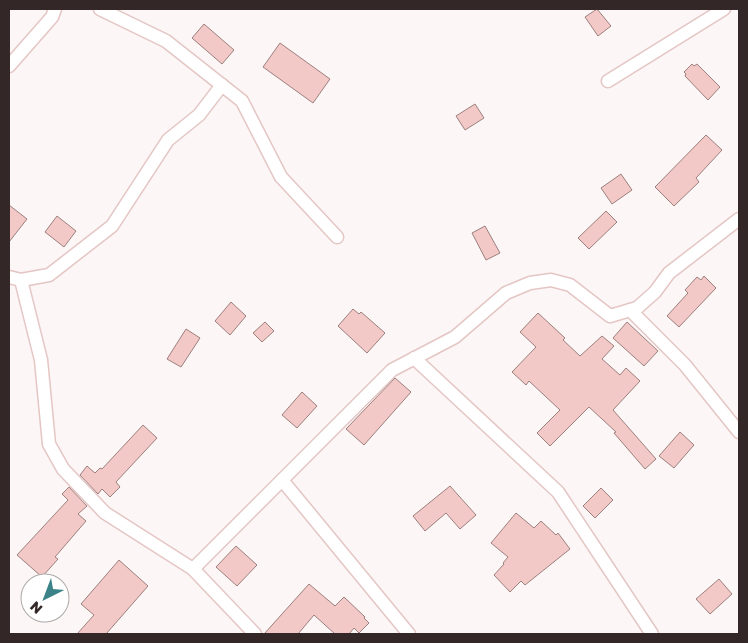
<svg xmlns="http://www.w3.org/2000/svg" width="748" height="643" viewBox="0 0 748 643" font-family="'Golos Text',sans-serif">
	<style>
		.building { fill: #f2c9c7; stroke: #9c807e }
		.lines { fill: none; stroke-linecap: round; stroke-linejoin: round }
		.street-casing { stroke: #e4c6c4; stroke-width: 15 }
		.street { stroke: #fff; stroke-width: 12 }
	</style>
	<rect width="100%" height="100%" fill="#fcf6f6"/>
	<g class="building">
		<path d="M597,9L611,26L598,36L585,17Z"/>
		<path d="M204,24L234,50L222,64L192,38Z"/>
		<path d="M280,43L330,79L313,103L263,67Z"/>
		<path d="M692,64L694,66L697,64L720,87L708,100L685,76L686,74L684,72Z"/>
		<path d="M475,104L484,118L465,130L456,116Z"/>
		<path d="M706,135L722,150L696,178L699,182L674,206L655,187Z"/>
		<path d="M621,174L632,190L612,204L601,188Z"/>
		<path d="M9,205L27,219L9,242Z"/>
		<path d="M606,211L617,222L589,249L578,238Z"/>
		<path d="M57,216L76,231L64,247L45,232Z"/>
		<path d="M485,226L500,253L486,260L472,233Z"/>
		<path d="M704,276L716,288L679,327L667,316L688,293L685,290L697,277L701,280Z"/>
		<path d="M231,302L246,316L230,335L215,321Z"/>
		<path d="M353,309L359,314L361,312L385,333L367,353L338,326Z"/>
		<path d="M538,313L565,338L563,340L580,356L602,336L614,346L602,359L620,375L626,368L640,381L613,410L656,459L645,469L614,433L616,432L589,407L550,446L537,433L560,410L529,381L526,385L512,372L536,347L520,332Z"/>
		<path d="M265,322L274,331L262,342L253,333Z"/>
		<path d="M627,322L658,351L644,366L613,338Z"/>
		<path d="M186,329L200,338L181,367L167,359Z"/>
		<path d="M395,378L411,392L364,445L346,429Z"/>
		<path d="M302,392L317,406L297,428L282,415Z"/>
		<path d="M143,425L157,438L116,482L120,487L110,497L102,489L98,494L80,475L87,466L95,473L100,468L102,469Z"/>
		<path d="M680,432L694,445L674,468L659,456Z"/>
		<path d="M450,486L476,515L460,529L446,513L425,531L413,516Z"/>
		<path d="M69,487L87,506L78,514L86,521L55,557L58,559L42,577L17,555L68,500L62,494Z"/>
		<path d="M601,488L613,500L595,518L583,506Z"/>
		<path d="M516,513L534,528L541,521L556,535L558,533L570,549L525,585L521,581L510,592L494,575L504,564L503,563L508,557L491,543Z"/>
		<path d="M236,546L257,565L237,586L216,567Z"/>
		<path d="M119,560L148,586L106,634H77L94,615L81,604Z"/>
		<path d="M719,579L732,594L710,614L696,599Z"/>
		<path d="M309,584L335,606L344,597L365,617L364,618L369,623L359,633L354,628L349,634H335L314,615L298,634H264Z"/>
	</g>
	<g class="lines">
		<g class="street-casing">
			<g id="street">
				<path d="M100,9L166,41L242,101L281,177L337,237"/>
				<path d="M9,66L52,17L55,9"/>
				<path d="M608,81L724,9"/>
				<path d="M9,277L21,280L41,360L49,444L63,469L105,513L193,569L255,634"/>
				<path d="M21,280L49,275L112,226L168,140L199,115L222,85"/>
				<path d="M630,310L685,365L739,432"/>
				<path d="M414,358L558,492L652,634"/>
				<path d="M282,480L409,634"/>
				<path d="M193,569L392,370L455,337L506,293L530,283L551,280L570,285L610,316L637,308L655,292L669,273L739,219"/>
			</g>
		</g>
		<use href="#street" class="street"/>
	</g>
	<rect width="748" height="643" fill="none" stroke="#332727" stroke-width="20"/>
	<g transform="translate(45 598) rotate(222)"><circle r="24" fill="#ffffff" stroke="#ada9a9"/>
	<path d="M0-4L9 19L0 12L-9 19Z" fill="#3b8388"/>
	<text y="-8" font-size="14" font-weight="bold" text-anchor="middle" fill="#332727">N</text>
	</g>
</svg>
